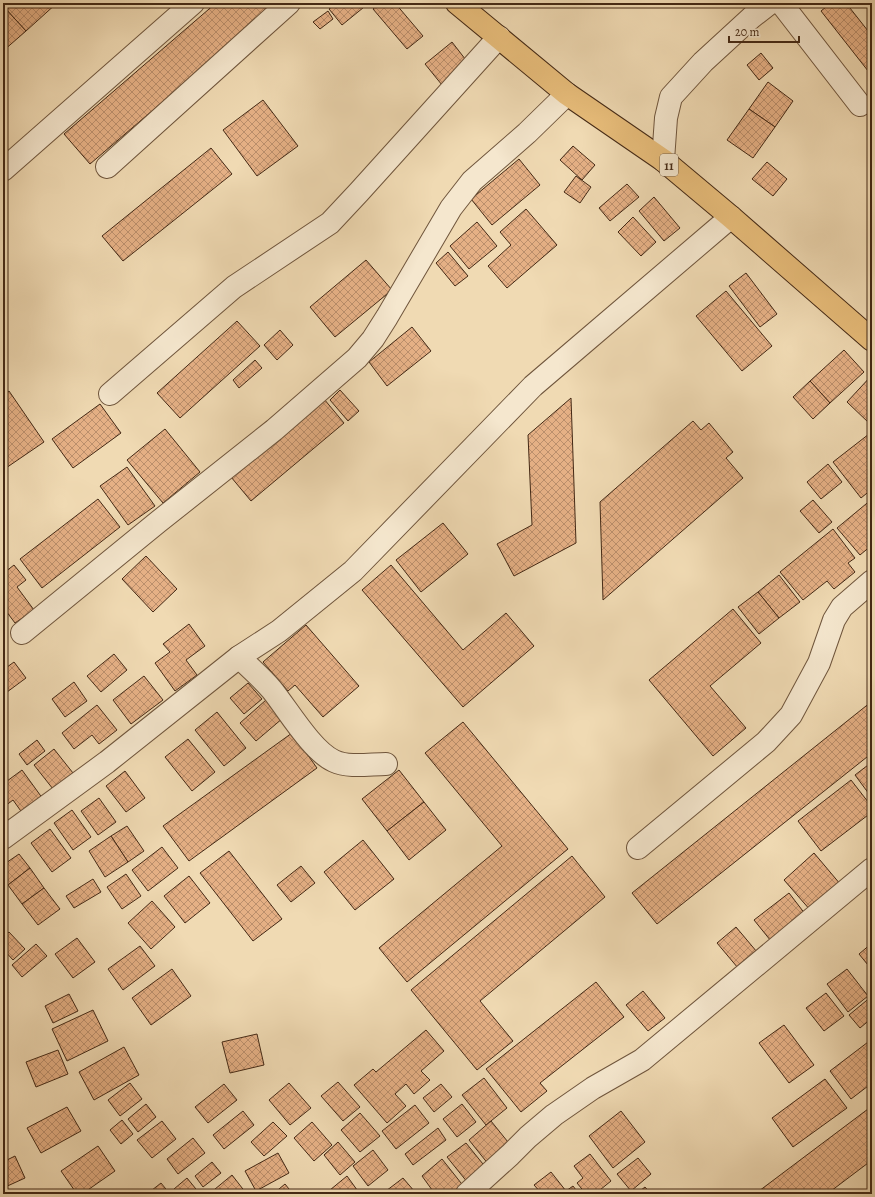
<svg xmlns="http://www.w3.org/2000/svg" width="875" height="1197" viewBox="0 0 875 1197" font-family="Alegreya,serif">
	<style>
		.building { fill: url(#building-cross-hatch); stroke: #442915 }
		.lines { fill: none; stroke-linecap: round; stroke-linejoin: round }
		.street-casing { stroke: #6f553c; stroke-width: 24 }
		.highway-casing { stroke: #442915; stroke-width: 24 }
		.street { stroke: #f5e7ce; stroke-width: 22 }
		.highway { stroke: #e8bd7a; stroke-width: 22 }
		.labels { text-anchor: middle; stroke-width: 3; stroke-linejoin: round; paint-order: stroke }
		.shield { fill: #f5e7ce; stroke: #79624c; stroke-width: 1 }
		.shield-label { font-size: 13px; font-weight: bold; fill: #442915 }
	</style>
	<defs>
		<pattern id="building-cross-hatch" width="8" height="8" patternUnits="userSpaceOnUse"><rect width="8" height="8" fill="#e5b085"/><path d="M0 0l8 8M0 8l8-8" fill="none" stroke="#bb8f6c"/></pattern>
	</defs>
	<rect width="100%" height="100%" fill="#f0dab3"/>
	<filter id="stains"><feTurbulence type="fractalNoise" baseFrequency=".005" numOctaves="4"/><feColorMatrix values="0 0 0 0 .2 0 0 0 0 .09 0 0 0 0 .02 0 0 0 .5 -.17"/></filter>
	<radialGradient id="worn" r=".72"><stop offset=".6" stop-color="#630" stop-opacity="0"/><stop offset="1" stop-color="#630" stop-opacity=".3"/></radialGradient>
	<g class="building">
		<path d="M6,3H57L26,31L3,6Z"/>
		<path d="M216,3H278L90,164L64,134Z"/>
		<path d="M337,3H369L342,25L329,9Z"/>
		<path d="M380,3H395L423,36L407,49L373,9Z"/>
		<path d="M831,3H846L872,36V76L821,11Z"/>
		<path d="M863,3H872V14Z"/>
		<path d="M3,6L26,31L3,51Z"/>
		<path d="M328,11L333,19L320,29L313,22Z"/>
		<path d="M452,42L469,64L442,85L425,64Z"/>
		<path d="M761,53L773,68L759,80L747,65Z"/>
		<path d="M768,82L793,101L775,127L749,109Z"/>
		<path d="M263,100L298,146L257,176L223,130Z"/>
		<path d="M749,109L775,127L753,158L727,140Z"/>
		<path d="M573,146L595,165L582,180L560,160Z"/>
		<path d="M211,148L232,174L123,261L102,236Z"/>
		<path d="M519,159L540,185L492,225L471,199Z"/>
		<path d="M767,162L787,179L773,196L752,179Z"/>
		<path d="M576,176L591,187L580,203L564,192Z"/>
		<path d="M627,184L639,197L610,221L599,208Z"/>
		<path d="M654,197L680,228L664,241L639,211Z"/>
		<path d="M526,209L557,245L507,288L488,266L511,245L500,232Z"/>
		<path d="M633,217L656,242L641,256L618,232Z"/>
		<path d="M477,222L497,246L469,269L450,246Z"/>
		<path d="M448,252L468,276L455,286L436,263Z"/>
		<path d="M366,260L392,290L335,337L310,307Z"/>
		<path d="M746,273L777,314L760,327L729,286Z"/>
		<path d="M726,291L772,346L742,371L696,316Z"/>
		<path d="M237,321L260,346L180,418L157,393Z"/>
		<path d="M412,327L431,351L387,386L369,362Z"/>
		<path d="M280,330L293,345L277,360L264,345Z"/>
		<path d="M844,350L864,372L830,403L810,381Z"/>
		<path d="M255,360L262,368L239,388L233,380Z"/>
		<path d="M872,375V420L869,423L847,402Z"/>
		<path d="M810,381L830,403L813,419L793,397Z"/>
		<path d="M340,390L359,411L348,421L330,400Z"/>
		<path d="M9,391L44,442L3,470V396Z"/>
		<path d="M571,398L576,543L514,576L497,544L532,525L528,435Z"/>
		<path d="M324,399L344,423L251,501L231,477Z"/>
		<path d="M100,404L121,433L73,468L52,439Z"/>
		<path d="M693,421L701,430L709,423L733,452L726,458L743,478L603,600L600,502Z"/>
		<path d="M165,429L200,472L163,503L127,460Z"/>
		<path d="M869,434L872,438V489L861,498L833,462Z"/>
		<path d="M828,464L842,482L821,499L807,482Z"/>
		<path d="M127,467L155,506L128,525L100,486Z"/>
		<path d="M98,499L120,527L42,588L20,559Z"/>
		<path d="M872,499V545L860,555L837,528Z"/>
		<path d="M813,500L832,522L819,533L800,511Z"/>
		<path d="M443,523L468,554L421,592L396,560Z"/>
		<path d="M833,529L855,558L848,563L855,572L834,589L827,581L803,600L780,572Z"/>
		<path d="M146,556L177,589L153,612L122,579Z"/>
		<path d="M14,565L26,580L17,587L34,610L15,623L3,607V571L5,572Z"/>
		<path d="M391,565L463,650L506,613L534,646L463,707L362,590Z"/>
		<path d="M779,575L800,602L779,618L758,592Z"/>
		<path d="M758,592L779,618L759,634L738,607Z"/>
		<path d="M733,609L761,643L710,686L746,728L713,756L649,680Z"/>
		<path d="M189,624L205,646L186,660L197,675L175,691L155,663L170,652L163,644Z"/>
		<path d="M306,625L359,686L323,717L295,685L288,691L263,662Z"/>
		<path d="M114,654L127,670L101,692L87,676Z"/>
		<path d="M14,662L26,678L3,695V670Z"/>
		<path d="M144,676L163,700L131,724L113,700Z"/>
		<path d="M74,682L87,701L65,717L52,699Z"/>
		<path d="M248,683L262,699L244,714L230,698Z"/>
		<path d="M266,700L283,718L256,741L240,723Z"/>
		<path d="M871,702L872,704V753L657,924L632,893Z"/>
		<path d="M97,705L117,730L99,744L92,735L74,749L62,733Z"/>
		<path d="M217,712L246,748L224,766L195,730Z"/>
		<path d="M463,722L568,849L407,982L379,948L502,846L425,753Z"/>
		<path d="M292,733L317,768L189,861L163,826Z"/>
		<path d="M188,739L215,772L192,791L165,757Z"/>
		<path d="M37,740L45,751L27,765L19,754Z"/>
		<path d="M54,749L73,773L53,789L34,765Z"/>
		<path d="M872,762V798L855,775Z"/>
		<path d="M22,770L43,799L23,814L13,800L5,806L3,803V784Z"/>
		<path d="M399,770L424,802L387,831L362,799Z"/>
		<path d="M125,771L145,798L126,812L106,786Z"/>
		<path d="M851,780L872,807V812L821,851L798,821Z"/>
		<path d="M99,798L116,822L98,835L81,811Z"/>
		<path d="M424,802L446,830L409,860L387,831Z"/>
		<path d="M72,810L91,837L73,850L54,823Z"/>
		<path d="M127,826L144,851L128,862L111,836Z"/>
		<path d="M50,829L71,858L52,872L31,843Z"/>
		<path d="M111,836L128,862L105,877L89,851Z"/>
		<path d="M363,840L394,879L355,910L324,872Z"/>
		<path d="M162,847L178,868L148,891L132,870Z"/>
		<path d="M229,851L282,919L253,941L200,873Z"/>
		<path d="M814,853L841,885L811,911L784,880Z"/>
		<path d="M19,854L30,868L8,885L3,878V865Z"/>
		<path d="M572,856L605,897L480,1001L513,1041L477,1070L411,990Z"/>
		<path d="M301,866L315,883L291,902L277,885Z"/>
		<path d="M30,868L44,888L22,904L8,885Z"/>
		<path d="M126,874L141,896L122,909L107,887Z"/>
		<path d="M189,876L210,903L185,923L164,896Z"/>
		<path d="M93,879L101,892L74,908L66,896Z"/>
		<path d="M44,888L60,909L38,925L22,904Z"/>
		<path d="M789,893L809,919L775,946L754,920Z"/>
		<path d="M152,901L175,927L151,949L128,923Z"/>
		<path d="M736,927L757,952L738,968L717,943Z"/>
		<path d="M9,932L25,949L13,960L3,949V937Z"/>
		<path d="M77,938L95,962L73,978L55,954Z"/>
		<path d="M872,943V970L859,954Z"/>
		<path d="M36,944L47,956L22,977L12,965Z"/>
		<path d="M140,946L155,966L123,990L108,969Z"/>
		<path d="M172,969L191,996L151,1025L132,998Z"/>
		<path d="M847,969L868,996L848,1012L827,984Z"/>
		<path d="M596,982L624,1017L540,1083L547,1091L521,1112L486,1069Z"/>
		<path d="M643,991L665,1018L648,1031L626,1005Z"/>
		<path d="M826,993L844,1016L824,1031L806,1008Z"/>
		<path d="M69,994L78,1011L53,1023L45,1006Z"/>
		<path d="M872,996V1018L860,1028L849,1015Z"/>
		<path d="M93,1010L108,1041L67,1061L52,1029Z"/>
		<path d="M784,1025L814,1065L789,1083L759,1043Z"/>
		<path d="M426,1030L444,1051L421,1071L430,1080L414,1094L406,1084L395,1094L406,1106L387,1123L354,1085L373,1069L376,1072Z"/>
		<path d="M257,1034L264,1065L230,1073L222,1042Z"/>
		<path d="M872,1039V1083L851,1099L830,1071Z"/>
		<path d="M124,1047L139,1075L94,1100L79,1072Z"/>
		<path d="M58,1050L68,1074L36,1087L26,1062Z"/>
		<path d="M484,1078L507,1108L486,1125L462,1095Z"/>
		<path d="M825,1079L847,1108L793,1147L772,1118Z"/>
		<path d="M338,1082L360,1107L343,1121L321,1096Z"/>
		<path d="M130,1083L142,1099L120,1116L108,1100Z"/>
		<path d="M289,1083L311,1108L290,1125L269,1100Z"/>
		<path d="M224,1084L237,1100L208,1123L195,1107Z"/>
		<path d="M441,1084L452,1097L434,1112L423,1098Z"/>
		<path d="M146,1104L156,1117L138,1132L128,1119Z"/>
		<path d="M462,1104L476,1122L457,1137L443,1119Z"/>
		<path d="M415,1105L429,1123L396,1149L382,1131Z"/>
		<path d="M872,1106V1160L827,1194H755Z"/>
		<path d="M67,1107L81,1131L41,1153L27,1128Z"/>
		<path d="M243,1111L254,1125L224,1149L213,1135Z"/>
		<path d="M621,1111L645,1142L613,1168L589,1136Z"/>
		<path d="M360,1113L380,1136L360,1152L341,1130Z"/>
		<path d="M122,1120L133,1134L121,1144L110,1130Z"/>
		<path d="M162,1121L176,1139L152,1158L137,1140Z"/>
		<path d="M491,1121L512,1147L489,1165L469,1140Z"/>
		<path d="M273,1122L287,1136L264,1156L251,1142Z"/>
		<path d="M312,1122L332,1145L314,1161L294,1138Z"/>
		<path d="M438,1128L446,1140L413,1165L405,1154Z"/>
		<path d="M193,1138L205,1153L178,1174L167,1159Z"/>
		<path d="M338,1142L355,1162L340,1175L324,1155Z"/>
		<path d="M466,1143L487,1169L468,1183L447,1157Z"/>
		<path d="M98,1146L115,1171L82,1194H77L61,1171Z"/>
		<path d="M373,1150L388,1170L368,1186L353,1166Z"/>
		<path d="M278,1153L289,1173L256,1191L245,1171Z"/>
		<path d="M590,1154L611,1181L595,1194L594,1192L592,1194H586L577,1183L583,1178L574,1166Z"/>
		<path d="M15,1156L25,1178L3,1188V1162Z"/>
		<path d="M638,1158L651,1174L631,1191L617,1174Z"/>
		<path d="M442,1159L465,1188L458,1194H435L422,1176Z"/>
		<path d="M212,1162L221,1173L203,1187L195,1176Z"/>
		<path d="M551,1172L566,1191L573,1186L579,1194H542L534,1185Z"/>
		<path d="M232,1175L246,1193L209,1194Z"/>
		<path d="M347,1176L360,1194H333L330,1190Z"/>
		<path d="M187,1178L200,1194H179L174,1189Z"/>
		<path d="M403,1178L415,1192L413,1194H382Z"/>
		<path d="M161,1183L170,1194H147Z"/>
		<path d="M285,1184L293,1194H273Z"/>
		<path d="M645,1187L651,1194H636Z"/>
		<path d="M617,1189L621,1194H611Z"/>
	</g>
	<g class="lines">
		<g class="street-casing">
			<g id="street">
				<path d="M781,3L860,105"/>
				<path d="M663,160L666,118L671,97L703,62L752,17L770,3"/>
				<path d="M107,167L289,3"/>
				<path d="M3,170L193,3"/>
				<path d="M110,394L234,287L330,223L359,192L499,37"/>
				<path d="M22,633L158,522L274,430L357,358L373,339L387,317L451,208L472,181L527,133L567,94"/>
				<path d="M386,764C370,764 349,768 334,761C312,751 288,710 272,690C262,678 250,668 239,657L279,631L353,571L533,386L731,217"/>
				<path d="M3,838L107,762L239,657"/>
				<path d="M638,848L766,742L791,715L819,663L834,620L842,607L872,581"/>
				<path d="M467,1194L510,1155L528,1137L554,1115L593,1088L642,1060L872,869"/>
			</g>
		</g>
		<g class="highway-casing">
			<path id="highway" d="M457,3L567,94L663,160L731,217L872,340"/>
		</g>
		<use href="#street" class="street"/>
		<use href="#highway" class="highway"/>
	</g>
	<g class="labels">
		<rect class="shield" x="660" y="154" width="18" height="22" rx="3"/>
		<g class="shield-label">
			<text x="669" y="170">11</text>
		</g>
	</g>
	<rect width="875" height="1197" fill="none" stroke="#f0dab3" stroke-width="16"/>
	<rect x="4" y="4" width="867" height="1189" fill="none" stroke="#442915" stroke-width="2"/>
	<rect x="8" y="8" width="859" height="1181" fill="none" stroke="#442915"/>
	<path d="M729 36v6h70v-6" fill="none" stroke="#442915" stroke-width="2"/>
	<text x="735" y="36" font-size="12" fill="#442915" stroke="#f5e7ce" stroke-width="3" paint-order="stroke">20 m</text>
	<rect width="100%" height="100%" filter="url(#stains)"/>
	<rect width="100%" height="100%" fill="url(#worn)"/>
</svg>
